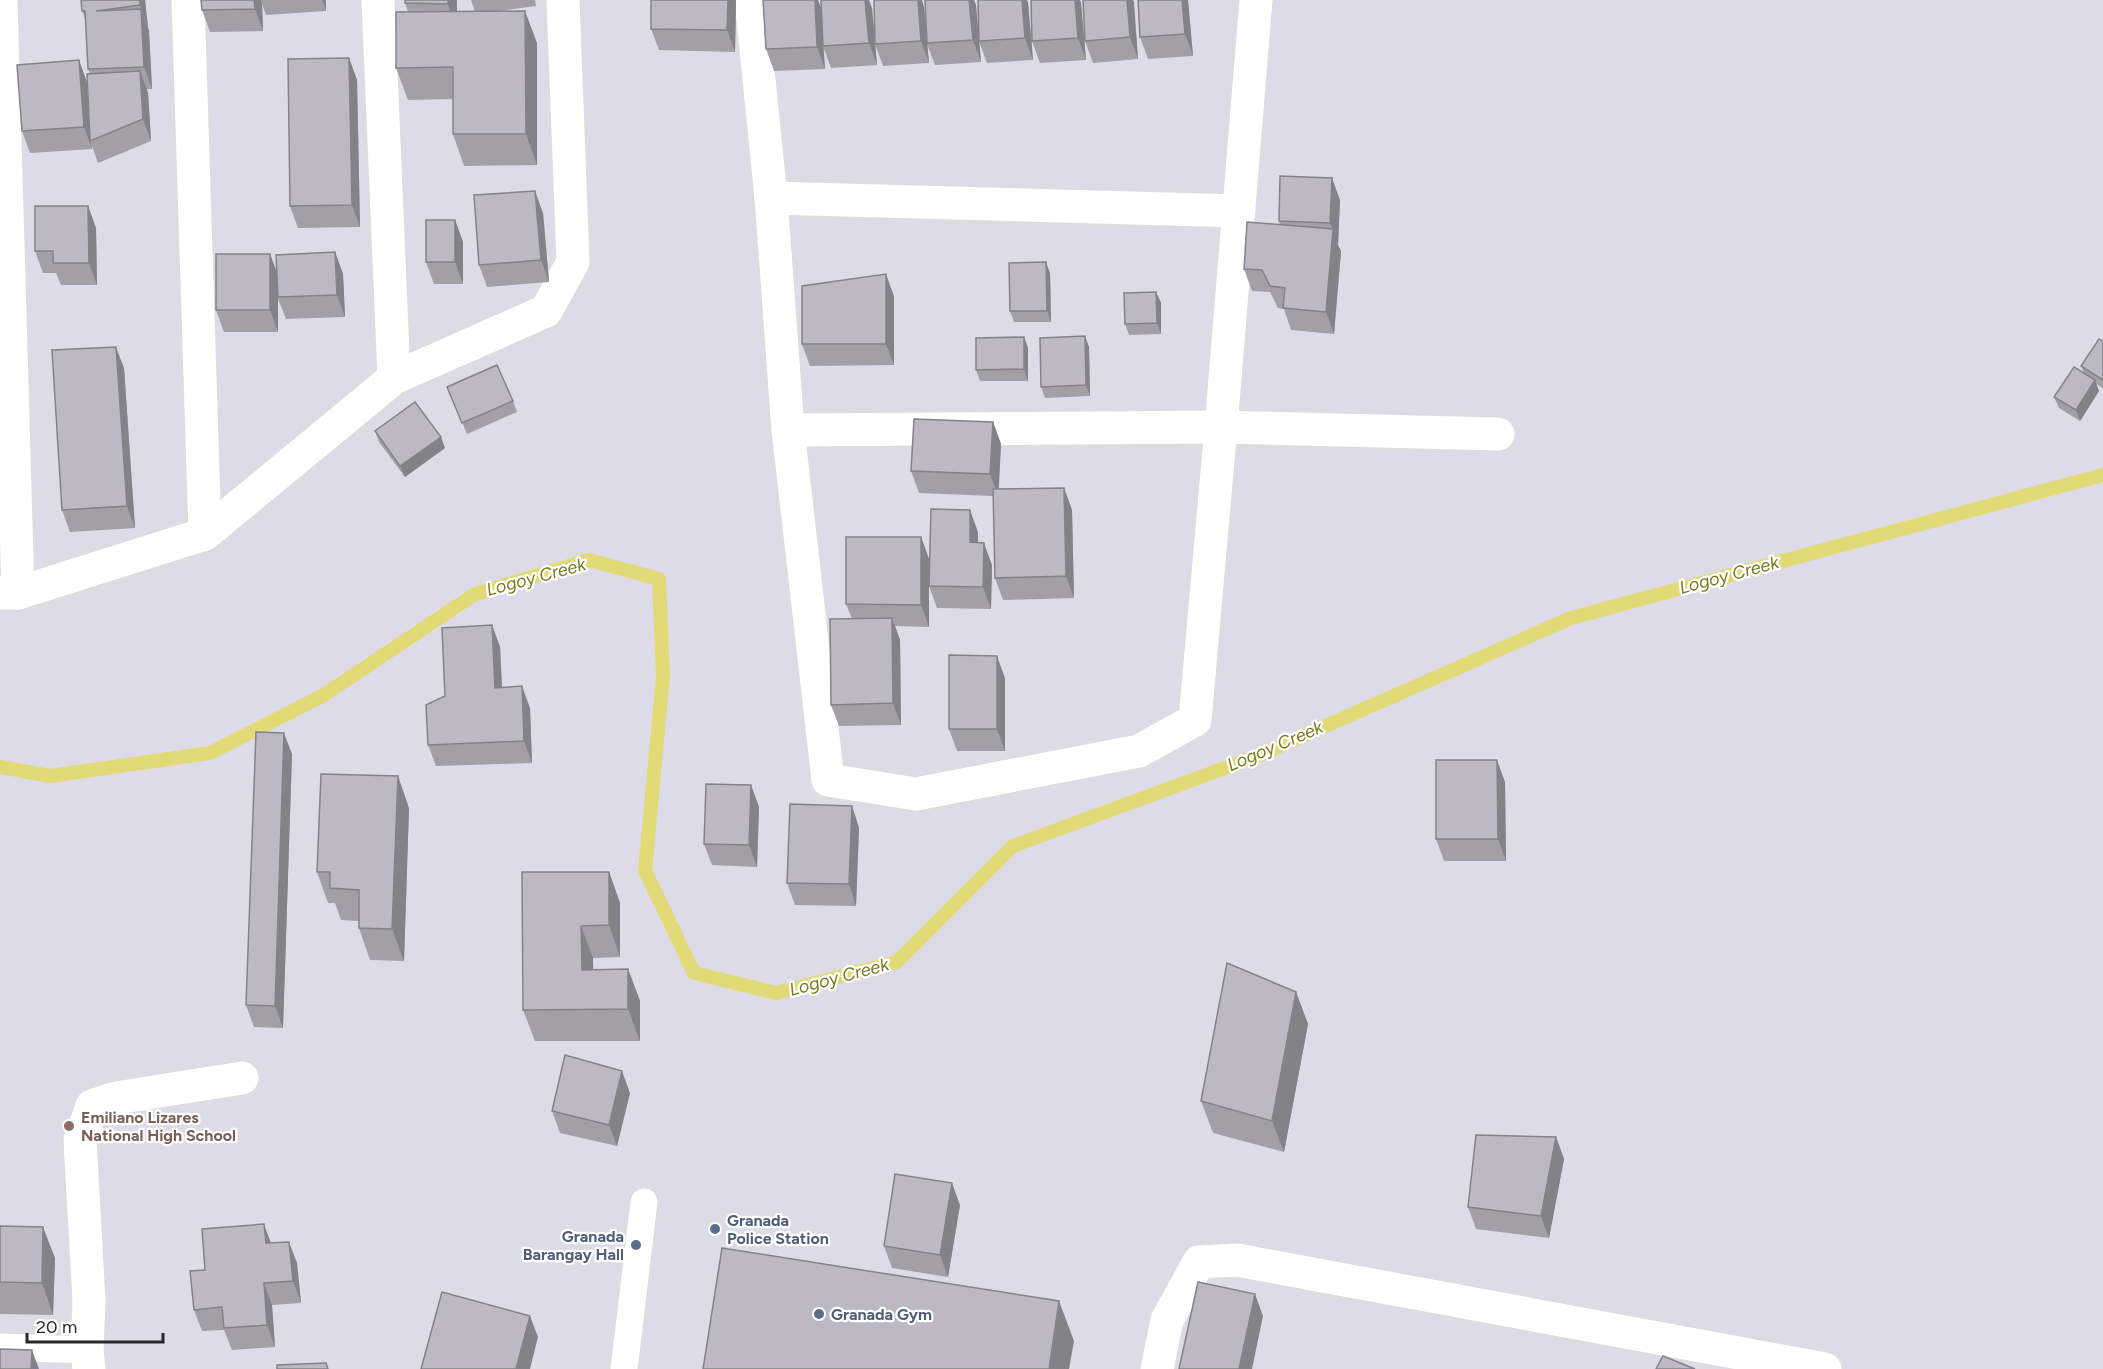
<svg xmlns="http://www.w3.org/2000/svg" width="2103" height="1369" viewBox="0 0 2103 1369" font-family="Figtree,sans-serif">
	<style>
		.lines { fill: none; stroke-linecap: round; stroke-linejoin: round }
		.stream { stroke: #e2da77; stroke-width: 14 }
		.service-casing { stroke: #d8e0d0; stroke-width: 29 }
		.minor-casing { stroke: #d8e0d0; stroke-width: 35 }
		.service { stroke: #fff; stroke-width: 27 }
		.minor { stroke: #fff; stroke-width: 33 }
		.wall { fill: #a39fa9 }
		.shaded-wall { fill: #848289 }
		.building { fill: #bdb9c4; stroke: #848289; stroke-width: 1.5 }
		.education-dot { fill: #8d6e63; stroke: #fff; stroke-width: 2 }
		.service-dot { fill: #5c6f8a; stroke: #fff; stroke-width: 2 }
		.labels { text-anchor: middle; stroke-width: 4.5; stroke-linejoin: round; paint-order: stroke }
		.education-label { font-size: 16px; font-weight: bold; fill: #785e54; stroke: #fff; text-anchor: start }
		.service-label { font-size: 16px; font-weight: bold; fill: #4e5e75; stroke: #fff; text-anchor: start }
		.water-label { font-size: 18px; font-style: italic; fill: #777819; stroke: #fff }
	</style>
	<rect width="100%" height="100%" fill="#dedbe9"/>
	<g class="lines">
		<path class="stream" d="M0,767L50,776L210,753L324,695L475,594L589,560L659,579L663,676L645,871L694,973L776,993L897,962L1013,846L1255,757L1571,618L2103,475"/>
		<g class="service-casing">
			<g id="service">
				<path d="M0,1347L87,1350"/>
				<path d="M624,1369L644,1202"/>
			</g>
		</g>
		<g class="minor-casing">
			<g id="minor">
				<path d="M1,0L18,593"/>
				<path d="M188,0L205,534"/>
				<path d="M378,0L394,378"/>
				<path d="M751,0L771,198L788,430L828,780L916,794L1139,751L1195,720L1221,427L1256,0"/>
				<path d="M771,198L1239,211"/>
				<path d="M788,430L1221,427L1498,434"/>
				<path d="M0,593H18L205,534L394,378L546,311L573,262L563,0"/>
				<path d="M89,1369L87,1350L89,1301L80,1140L92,1106L116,1098L242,1078"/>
				<path d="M1157,1369L1167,1320L1199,1262L1237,1260L1825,1369"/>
			</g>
		</g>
		<use href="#service" class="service"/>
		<use href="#minor" class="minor"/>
	</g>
	<g class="wall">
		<path d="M81,0H145L148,27L149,31L152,89H147L148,93L151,141L98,163L92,146V149L30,153L22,131L87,82L88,100L90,74L88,69L86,21L82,11Z"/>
		<path d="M201,0H326V11L266,15L262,4L263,31L210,32L202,10Z"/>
		<path d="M457,0V12H475L471,0H535L536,6L499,11L537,43V165L464,166L453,134V99L408,100L396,68L408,12L405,3Z"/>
		<path d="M728,0L736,1L735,52L659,50L651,29Z"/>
		<path d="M763,0H818L822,10L872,8L877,65L831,68L824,49L825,69L774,71L766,49Z"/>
		<path d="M925,0H974L976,5L981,62L935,65L927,44L929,63L883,66L875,44L924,7L927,33Z"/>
		<path d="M978,0H1027L1028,3L1033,60L987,63L979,41Z"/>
		<path d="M1031,0H1080L1081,3L1086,60L1040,63L1032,41Z"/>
		<path d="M1083,0H1133L1138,59L1093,63L1085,41Z"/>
		<path d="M1138,0H1188L1193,56L1148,59L1140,37Z"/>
		<path d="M349,58L357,80L360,227L298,228L290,206Z"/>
		<path d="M1340,200L1338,245L1341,251L1334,334L1291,330L1284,309L1278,308L1270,292L1252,291L1244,269L1280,225L1279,221Z"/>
		<path d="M88,206L96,228L97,285H61L56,273H43L35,251Z"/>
		<path d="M543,213L549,282L487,287L479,265Z"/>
		<path d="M455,220L463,242V284H434L426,262Z"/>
		<path d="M335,252L343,274L345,317L286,319L278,299V332H224L216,310L270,254L277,272Z"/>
		<path d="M1050,273L1051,322H1014L1010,311Z"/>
		<path d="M1156,292L1161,303V334L1129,335L1125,324Z"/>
		<path d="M894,296V365L810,366L802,344Z"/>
		<path d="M1085,336L1089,347L1090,396L1045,398L1041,387Z"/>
		<path d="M1024,337L1028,348V381H980L976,370Z"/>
		<path d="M2103,341V388L2096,384L2099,391L2080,421L2059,408L2054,397L2084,373L2081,366Z"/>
		<path d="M124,368L135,528L70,532L62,510Z"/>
		<path d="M447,387L513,401L517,412L467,434Z"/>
		<path d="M993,422L1001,444L999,489L1064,488L1072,510L1074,598L1003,600L995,578L993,496L919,493L911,471Z"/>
		<path d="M375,431L445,448L405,477L379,442Z"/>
		<path d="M978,532V543L992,565L991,609L937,608L929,586Z"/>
		<path d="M921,537L929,559V627L895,626L900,640L901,725L839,726L831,705L852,619L846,604Z"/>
		<path d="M492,625L500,647L502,688L530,708L532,763L436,766L428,745L445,696Z"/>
		<path d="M1005,678V751H957L949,729Z"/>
		<path d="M292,754L283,1028L254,1027L246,1005Z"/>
		<path d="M1505,782L1506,861H1444L1436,839Z"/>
		<path d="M751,785L759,807L757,867L712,865L704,844Z"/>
		<path d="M852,806L859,828L856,906L795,905L787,883Z"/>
		<path d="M409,808L404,961L370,960L359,928V921L341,920L335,903H328L317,872Z"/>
		<path d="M609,872L620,903V957L593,958V970L628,969L640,1001V1041H535L523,1010Z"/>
		<path d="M1296,992L1308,1024L1284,1152L1213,1133L1201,1101Z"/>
		<path d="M630,1093L617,1146L560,1133L552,1111Z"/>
		<path d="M1556,1137L1564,1159L1549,1238L1476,1229L1468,1207Z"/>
		<path d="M960,1205L948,1277L892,1268L884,1246Z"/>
		<path d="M0,1226L55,1258L53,1315L0,1314Z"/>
		<path d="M270,1243L297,1263L301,1303L272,1305L275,1347L232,1350L224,1330L202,1331L194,1310L205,1270Z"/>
	</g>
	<g class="shaded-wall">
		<path d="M140,0H145L148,27L140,5Z"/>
		<path d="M254,0H261L262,4L263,31L255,9Z"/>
		<path d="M322,0H326V11Z"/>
		<path d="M448,0H457L456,26L448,4Z"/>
		<path d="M728,0H736L735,52L727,30Z"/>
		<path d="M815,0H818L822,11L823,46L825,69L817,47Z"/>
		<path d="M865,0H869L872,8L877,65L869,43Z"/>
		<path d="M918,0H922L924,7L929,63L921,41Z"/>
		<path d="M969,0H974L976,5L981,62L973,40Z"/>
		<path d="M1022,0H1027L1028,3L1033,60L1025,38Z"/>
		<path d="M1075,0H1080L1081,3L1086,60L1078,38Z"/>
		<path d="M1127,0H1133L1134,2L1138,59L1130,37Z"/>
		<path d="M1182,0H1188L1193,56L1185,34Z"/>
		<path d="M141,9L149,31L152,89L144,67Z"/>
		<path d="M525,11L537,43V165L526,134Z"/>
		<path d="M349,58L357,80L360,227L352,205Z"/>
		<path d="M79,60L87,82L92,141H90L92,149L84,127Z"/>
		<path d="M140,71L148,93L151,141L143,119Z"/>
		<path d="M1332,178L1340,200L1338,245L1341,251L1334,334L1326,312L1333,229L1330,223Z"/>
		<path d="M535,191L543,213L549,282L541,260Z"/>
		<path d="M88,206L96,228L97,285L89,263Z"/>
		<path d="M455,220L463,242V284L455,262Z"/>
		<path d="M335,252L343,274L345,317L337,295Z"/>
		<path d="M270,254L278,276V332L270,310Z"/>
		<path d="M1046,262L1050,273L1051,322L1047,311Z"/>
		<path d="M886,274L894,296V365L886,344Z"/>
		<path d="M1156,292L1161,303V334L1157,323Z"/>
		<path d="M1085,336L1089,347L1090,396L1086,385Z"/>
		<path d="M1024,337L1028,348V381L1024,369Z"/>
		<path d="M116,347L124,368L135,528L127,506Z"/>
		<path d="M2095,380L2099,391L2080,421L2076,410Z"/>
		<path d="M993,422L1001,444L998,496L990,474Z"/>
		<path d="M441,437L445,448L405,477L400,466Z"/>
		<path d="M1064,488L1072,510L1074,598L1066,576Z"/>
		<path d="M970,510L978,532V564L970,542Z"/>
		<path d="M921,537L929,559V627L921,605Z"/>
		<path d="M984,543L992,565L991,609L983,587Z"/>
		<path d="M892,618L900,640L901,725L893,703Z"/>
		<path d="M492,625L500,647L503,710L495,688Z"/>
		<path d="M997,656L1005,678V751L997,729Z"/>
		<path d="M522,686L530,708L532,763L524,741Z"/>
		<path d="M284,733L292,754L283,1028L275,1006Z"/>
		<path d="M1497,760L1505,782L1506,861L1498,839Z"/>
		<path d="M398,776L409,808L404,961L392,929Z"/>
		<path d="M751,785L759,807L757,867L749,845Z"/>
		<path d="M852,806L859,828L856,906L849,884Z"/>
		<path d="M609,872L620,903V957L609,925Z"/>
		<path d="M581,926L593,958L594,1001L582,970Z"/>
		<path d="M628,969L640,1001V1041L628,1009Z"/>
		<path d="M1296,992L1308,1024L1284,1152L1272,1121Z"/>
		<path d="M622,1071L630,1093L617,1146L609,1125Z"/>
		<path d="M1556,1137L1564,1159L1549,1238L1541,1216Z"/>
		<path d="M952,1183L960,1205L948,1277L940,1255Z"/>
		<path d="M264,1224L272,1246L266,1243Z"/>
		<path d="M43,1227L55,1258L53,1315L42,1283Z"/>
		<path d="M289,1242L297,1263L301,1303L293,1281Z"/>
		<path d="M264,1283L272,1305L275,1347L267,1325Z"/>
		<path d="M1255,1294L1263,1316L1252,1369H1239Z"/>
		<path d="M1059,1301L1074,1341L1069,1369H1049Z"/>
		<path d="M530,1316L538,1337L530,1369H516Z"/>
		<path d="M32,1350L39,1369H31Z"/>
	</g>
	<g class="building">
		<path d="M81,0H140V5L96,11L141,9L144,67L88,69L85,11H82Z"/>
		<path d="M201,0H254L255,9L202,10Z"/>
		<path d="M405,0H448V4L405,3Z"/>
		<path d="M651,0H728L727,30L651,29Z"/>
		<path d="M763,0H815L817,47L766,49Z"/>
		<path d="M821,0H865L869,43L823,46Z"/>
		<path d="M874,0H918L921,41L875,44Z"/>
		<path d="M925,0H969L973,40L927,43Z"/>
		<path d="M978,0H1022L1025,38L979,41Z"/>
		<path d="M1031,0H1075L1078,38L1032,41Z"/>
		<path d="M1083,0H1127L1130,37L1085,41Z"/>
		<path d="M1138,0H1182L1185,34L1140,37Z"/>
		<path d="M525,11L526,134H453V67L396,68V12Z"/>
		<path d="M349,58L352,205L290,206L288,59Z"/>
		<path d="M79,60L84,127L22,131L17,65Z"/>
		<path d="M140,71L143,119L90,141L87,74Z"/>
		<path d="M1280,176L1332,178L1330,223L1279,221Z"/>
		<path d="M535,191L541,260L479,265L474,195Z"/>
		<path d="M35,206H88L89,263H53V251H35Z"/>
		<rect x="426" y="220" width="29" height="42"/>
		<path d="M1247,222L1333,229L1326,312L1283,308L1285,288L1270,286L1262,270L1244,269Z"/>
		<path d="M335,252L337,295L278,297L276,255Z"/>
		<rect x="216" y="254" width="54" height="56"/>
		<path d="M1046,262L1047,311H1010L1009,263Z"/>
		<path d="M886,274V344H802V286Z"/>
		<path d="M1156,292L1157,323L1125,324L1124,293Z"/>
		<path d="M1085,336L1086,385L1041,387L1040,338Z"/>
		<path d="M1024,337V369L976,370V338Z"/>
		<path d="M2099,339L2103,341V380L2081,366Z"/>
		<path d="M116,347L127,506L62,510L52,350Z"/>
		<path d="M497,365L513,401L462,423L447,387Z"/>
		<path d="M2074,367L2095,380L2076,410L2054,397Z"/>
		<path d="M415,402L441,437L400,466L375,431Z"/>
		<path d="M914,419L993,422L990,474L911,471Z"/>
		<path d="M1064,488L1066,576L995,578L993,489Z"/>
		<path d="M931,509L970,510V542L984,543L983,587L929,586Z"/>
		<path d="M846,537H921V605L846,604Z"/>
		<path d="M892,618L893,703L831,705L830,619Z"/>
		<path d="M492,625L495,688L522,686L524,741L428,745L426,705L445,696L442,628Z"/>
		<path d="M949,655L997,656V729H949Z"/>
		<path d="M256,732L284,733L275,1006L246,1005Z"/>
		<path d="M1436,760H1497L1498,839H1436Z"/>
		<path d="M321,774L398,776L392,929L359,928V890L330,888V872H317Z"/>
		<path d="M706,784L751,785L749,845L704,844Z"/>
		<path d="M790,804L852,806L849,884L787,883Z"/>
		<path d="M522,872H609V925L581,926L582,970L628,969V1009L523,1010Z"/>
		<path d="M1227,963L1296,992L1272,1121L1201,1101Z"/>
		<path d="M565,1055L622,1071L609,1125L552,1111Z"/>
		<path d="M1476,1135L1556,1137L1541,1216L1468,1207Z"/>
		<path d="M895,1174L952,1183L940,1255L884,1246Z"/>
		<path d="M264,1224L266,1243L289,1242L293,1281L264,1283L267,1325L224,1328L222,1307L194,1310L190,1271L205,1270L202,1229Z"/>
		<path d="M0,1226L43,1227L42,1283L0,1282Z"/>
		<path d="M722,1248L1059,1301L1049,1369H703Z"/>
		<path d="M1198,1282L1255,1294L1239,1369H1179Z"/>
		<path d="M442,1292L530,1316L516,1369H421Z"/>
		<path d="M0,1349L32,1350L31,1369H0Z"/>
		<path d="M1663,1356L1695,1369H1656Z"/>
		<path d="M326,1363L328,1369H277V1365Z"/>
	</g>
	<circle class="education-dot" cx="69" cy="1126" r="6"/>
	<g class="service-dot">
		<circle cx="715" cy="1229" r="6"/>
		<circle cx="636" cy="1245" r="6"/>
		<circle cx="819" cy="1314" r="6"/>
	</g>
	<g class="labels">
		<g class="education-label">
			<text x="81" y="1123">Emiliano Lizares<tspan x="81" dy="18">National High School</tspan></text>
		</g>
		<g class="service-label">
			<text x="727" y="1226">Granada<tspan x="727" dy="18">Police Station</tspan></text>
			<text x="624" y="1242" text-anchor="end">Granada<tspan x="624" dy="18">Barangay Hall</tspan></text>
			<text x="831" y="1320">Granada Gym</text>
		</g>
		<g class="water-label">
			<text transform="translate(1729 575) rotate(-15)" y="6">Logoy Creek</text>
			<text transform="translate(536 577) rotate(-15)" y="6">Logoy Creek</text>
			<text transform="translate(1275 746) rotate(-23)" y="6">Logoy Creek</text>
			<text transform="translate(839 977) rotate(-15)" y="6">Logoy Creek</text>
		</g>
	</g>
	<path d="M27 1333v9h136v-9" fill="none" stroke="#282828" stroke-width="3"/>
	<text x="36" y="1333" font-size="18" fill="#282828" stroke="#ffffff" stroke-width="4.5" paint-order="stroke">20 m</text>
</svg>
